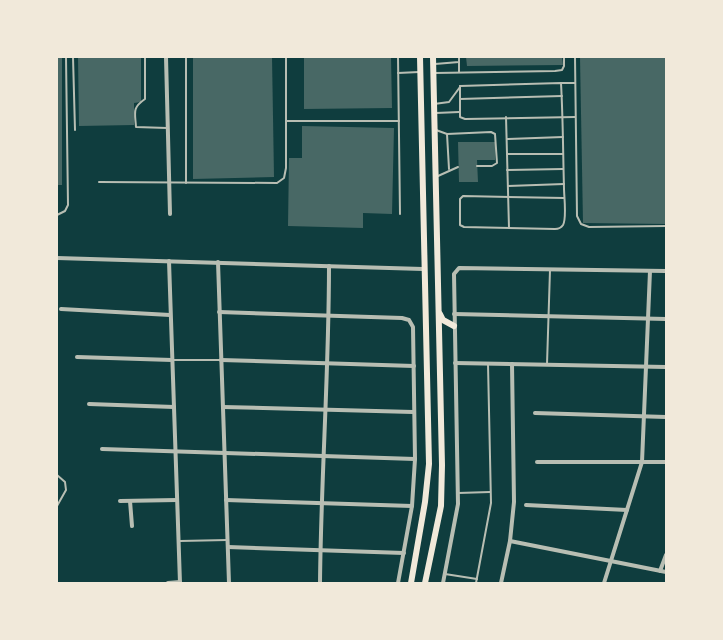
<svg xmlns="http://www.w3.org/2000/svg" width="723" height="640" viewBox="0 0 723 640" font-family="'PT Sans',sans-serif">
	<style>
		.building { fill: #486865 }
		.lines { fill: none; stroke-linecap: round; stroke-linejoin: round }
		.service { stroke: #b8beb3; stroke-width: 2 }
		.minor { stroke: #b8beb3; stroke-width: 4 }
		.secondary { stroke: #f1e9da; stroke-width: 6 }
	</style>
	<rect width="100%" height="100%" fill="#0f3d3e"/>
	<g class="building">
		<rect x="57" y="57" width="5" height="128"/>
		<path d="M78,57H141V102L134,103V125L79,126Z"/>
		<path d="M193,57H272L274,177L193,179Z"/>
		<path d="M304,57H391L392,108L304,109Z"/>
		<path d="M466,57H562L563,65L467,66Z"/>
		<path d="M580,57H666V224L583,223Z"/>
		<path d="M302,126L394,128L392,214L363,213V228L288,226L289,158H302Z"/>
		<path d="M458,142H495V160H477L478,182H459Z"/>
	</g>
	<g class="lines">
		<g class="service">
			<path d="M73,57L75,130"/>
			<path d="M145,57V99C132,108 135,112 136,127L167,128"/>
			<path d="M186,57V183"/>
			<path d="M398,57L400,214"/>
			<path d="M575,57L577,216L581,224L589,227L666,226"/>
			<path d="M459,62V72"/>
			<path d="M435,64L459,62V57"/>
			<path d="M398,73L419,72"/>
			<path d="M435,73L555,71L562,70L564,66V57"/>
			<path d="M561,83H575"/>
			<path d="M460,86L561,83C563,118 563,153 564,188C564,197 567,218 563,225C561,228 558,229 555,229L464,227L460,225V199L463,196L564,198"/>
			<path d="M460,86V117L465,119L575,117"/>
			<path d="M460,99L562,96"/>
			<path d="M434,104L449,102L460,87"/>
			<path d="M436,113L459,112"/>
			<path d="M506,117L509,228"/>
			<path d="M286,121H399"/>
			<path d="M436,130L447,134L491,132L495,134L497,163L492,166H477"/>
			<path d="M447,134L449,169"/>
			<path d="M507,139L563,137"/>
			<path d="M507,154H563"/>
			<path d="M507,170L563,169"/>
			<path d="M438,176L458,167"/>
			<path d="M99,182L277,183L284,178L286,168V57"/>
			<path d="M508,186L564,184"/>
			<path d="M57,215L65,211L68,205L66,57"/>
			<path d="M172,360H220"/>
			<path d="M547,364L550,270"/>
			<path d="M57,475L65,482L66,490L57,506"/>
			<path d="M458,493L490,492"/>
			<path d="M180,541L227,540"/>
			<path d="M445,574L477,579"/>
			<path d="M476,583L491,503L488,364"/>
		</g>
		<g class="minor">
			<path d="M166,57L170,214"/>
			<path d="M57,258L423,269"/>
			<path d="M169,261L180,583"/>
			<path d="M218,262L229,583"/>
			<path d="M61,309L170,315"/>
			<path d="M219,312L402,318L409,320L413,327L415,459L412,506L398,583"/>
			<path d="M454,314L666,319"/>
			<path d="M77,357L172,360"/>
			<path d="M221,360L414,366"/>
			<path d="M455,363L666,367"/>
			<path d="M89,404L174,407"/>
			<path d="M223,407L413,412"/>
			<path d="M535,413L666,417"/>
			<path d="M102,449L415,459"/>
			<path d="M537,462H666"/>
			<path d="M226,500L412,506"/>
			<path d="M120,501L177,500"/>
			<path d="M130,501L132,526"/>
			<path d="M526,505L627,510"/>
			<path d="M510,541L666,572"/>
			<path d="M228,547L404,553"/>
			<path d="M660,571L666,555"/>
			<path d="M168,583L180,582"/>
			<path d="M320,583C321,477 329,372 329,266"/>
			<path d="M443,583L458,504L454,274L459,268L666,271"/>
			<path d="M501,583L510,541L514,502L512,364"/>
			<path d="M604,583L642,462L650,271"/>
		</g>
		<g class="secondary">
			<path d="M440,314L443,320L454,326"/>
			<path d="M411,583L425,502L429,464L420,57"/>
			<path d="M425,583L441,506L442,465L433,57"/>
		</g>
	</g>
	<rect width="723" height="640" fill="none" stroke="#f1e9da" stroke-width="116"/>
</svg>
